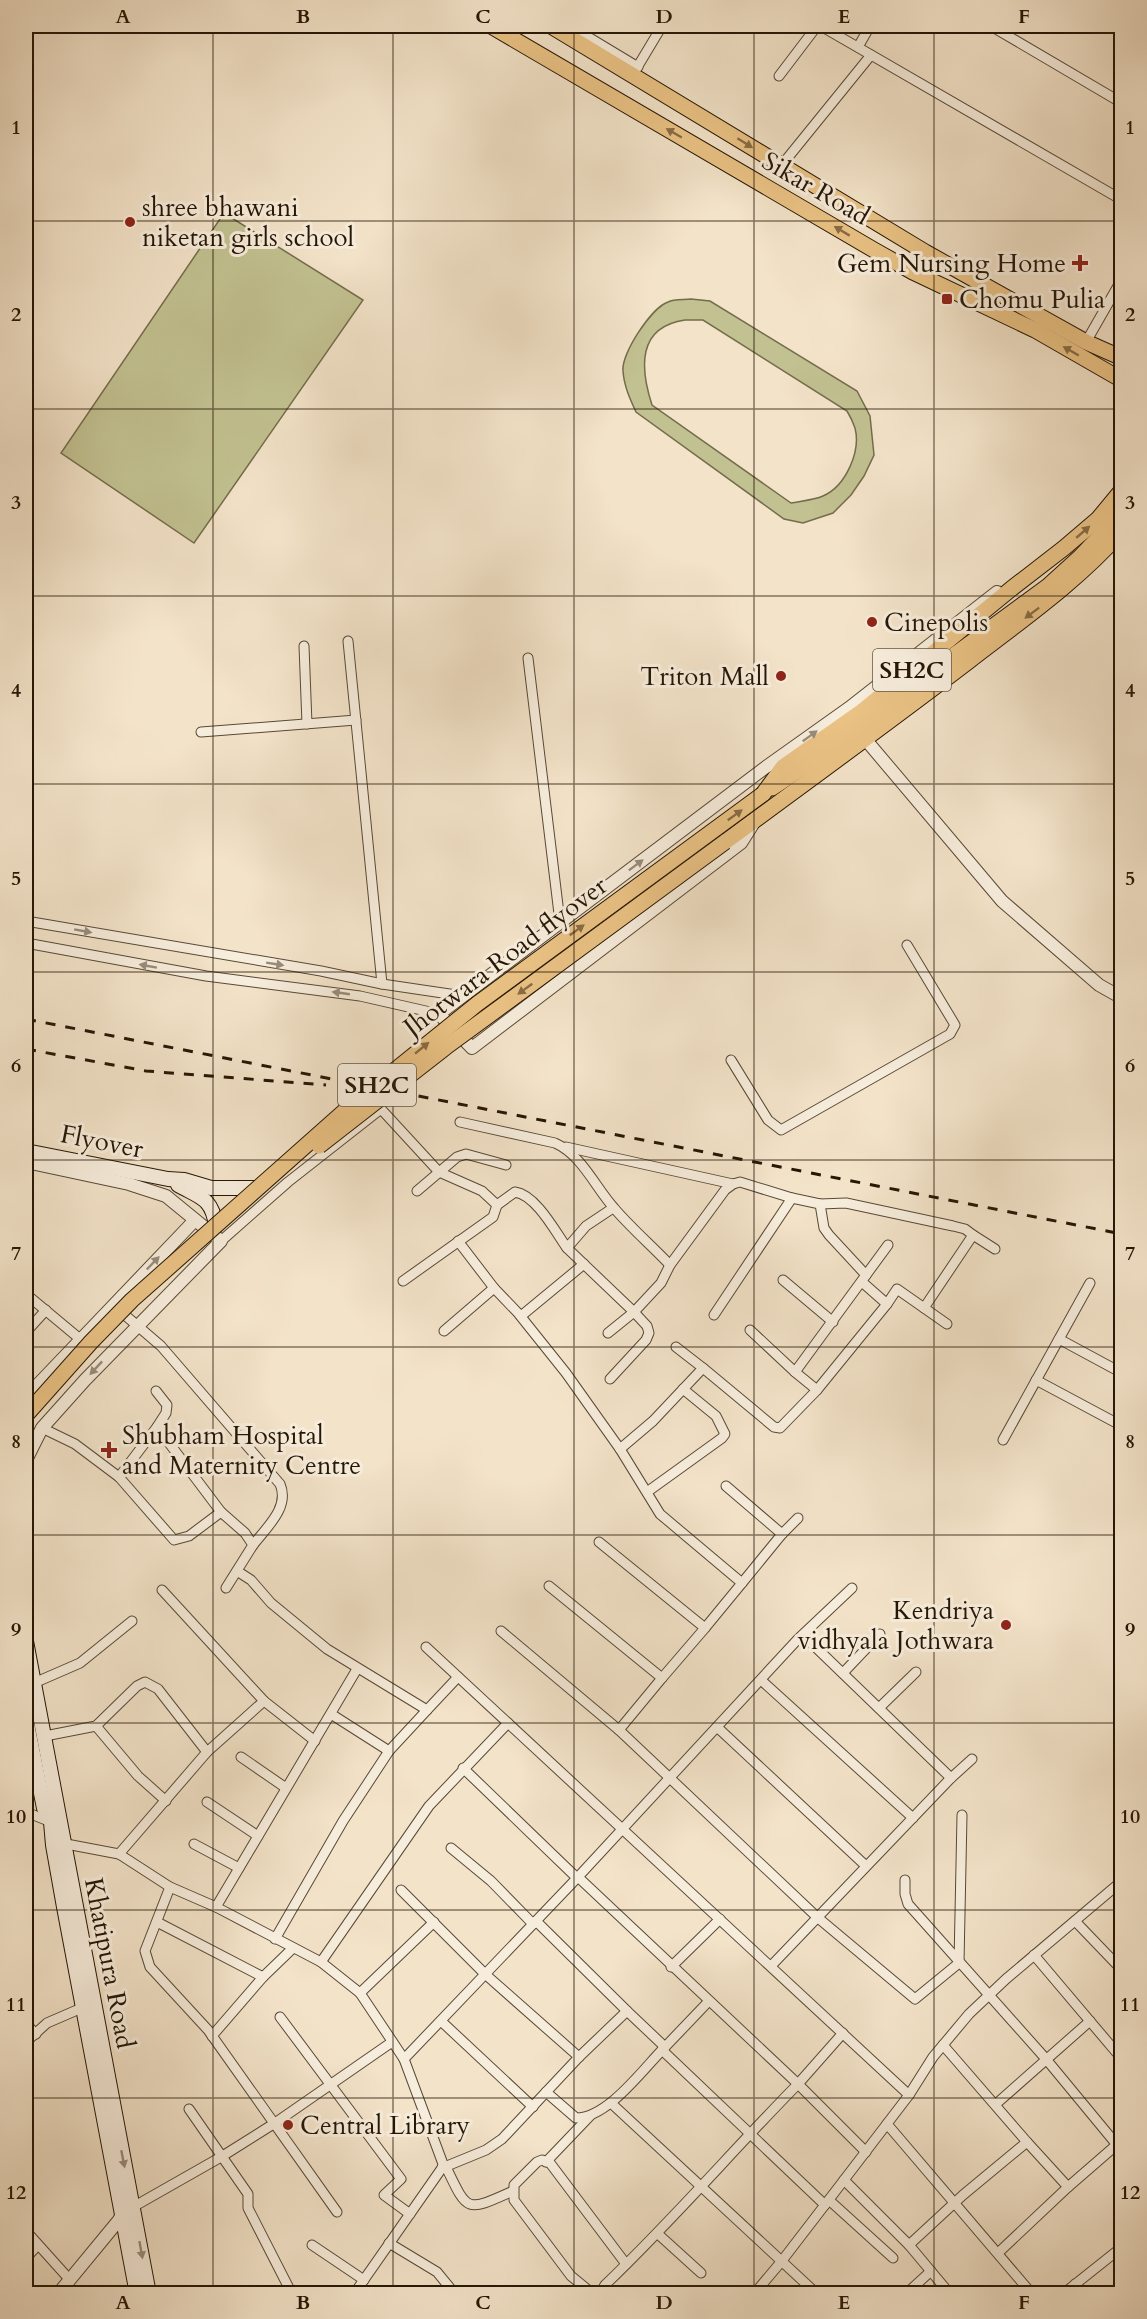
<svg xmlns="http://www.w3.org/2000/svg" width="1147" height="2319" viewBox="0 0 1147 2319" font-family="Cardo,serif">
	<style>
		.green { fill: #c2c191; stroke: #746c4b; stroke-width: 1.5; fill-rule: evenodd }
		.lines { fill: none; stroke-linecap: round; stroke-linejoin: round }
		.minor-casing { stroke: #584936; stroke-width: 11 }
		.tertiary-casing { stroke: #584936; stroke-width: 14 }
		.secondary-casing { stroke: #251605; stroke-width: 16 }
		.primary-casing { stroke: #251605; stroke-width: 17 }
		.minor { stroke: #f7eddc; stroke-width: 9 }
		.tertiary { stroke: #f7eddc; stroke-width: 12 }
		.secondary { stroke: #f7eddc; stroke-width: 14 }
		.primary { stroke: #eac284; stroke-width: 15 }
		.rail { stroke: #251605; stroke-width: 3; stroke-dasharray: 10 10; stroke-linecap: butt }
		.primary-bridge-casing { stroke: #251605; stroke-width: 17; stroke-linecap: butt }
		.primary-bridge { stroke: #eac284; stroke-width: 15 }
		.oneway { fill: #886c44 }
		.oneway2 { fill: #988c7b }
		.grid { fill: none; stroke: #251605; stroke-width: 1.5; stroke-opacity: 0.55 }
		.poi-dot { fill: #8f2418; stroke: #f7eddc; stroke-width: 2 }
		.labels { text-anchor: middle; stroke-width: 6; stroke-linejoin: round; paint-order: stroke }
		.shield { fill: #f7eddc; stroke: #645646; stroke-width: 1.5 }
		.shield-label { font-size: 24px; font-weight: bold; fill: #251605 }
		.street-label { font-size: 26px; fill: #251605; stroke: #f7eddc }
		.poi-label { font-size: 26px; fill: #251605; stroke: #f7eddc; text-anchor: start }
		.neatline { fill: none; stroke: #251605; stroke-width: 2 }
		.grid-label { font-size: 20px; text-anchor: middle; font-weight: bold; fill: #251605 }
	</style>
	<rect width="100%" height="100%" fill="#f3e3c9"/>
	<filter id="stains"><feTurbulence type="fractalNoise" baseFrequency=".00333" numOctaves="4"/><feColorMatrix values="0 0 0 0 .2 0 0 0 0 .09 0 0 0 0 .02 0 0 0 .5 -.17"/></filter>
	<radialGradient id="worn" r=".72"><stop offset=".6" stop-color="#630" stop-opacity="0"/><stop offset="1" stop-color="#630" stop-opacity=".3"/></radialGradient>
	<g class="green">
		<path d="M224,213L363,300L194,543L61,453Z"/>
		<path d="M691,299L710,301L857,391L870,416L874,455L864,476L851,495L833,513L803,523L784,519L636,412C630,399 624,386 623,371C621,354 651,308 668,302C674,299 684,300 691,299ZM685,320H703L847,411C850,416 853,422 855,428C861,451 846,486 823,496C814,500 801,501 791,503L652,405C640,368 637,327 685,320Z"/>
	</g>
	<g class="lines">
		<g class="minor-casing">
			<g id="minor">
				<path d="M570,26L638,67"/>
				<path d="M821,26L1122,200"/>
				<path d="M991,26L1122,103"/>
				<path d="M858,47L870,26"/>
				<path d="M635,71L662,26"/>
				<path d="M779,76L817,26"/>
				<path d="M781,166L871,55"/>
				<path d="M1086,342L1122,279"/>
				<path d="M348,641L382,984"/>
				<path d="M304,646L307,724"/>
				<path d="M528,658L560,922"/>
				<path d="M201,732L356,720"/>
				<path d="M26,921L321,971L382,984L463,996"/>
				<path d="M26,943L206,976L360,996L439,1014"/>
				<path d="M731,1060L768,1120L781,1130L950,1034L955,1025L907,945"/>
				<path d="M460,1122L555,1143C582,1155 595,1187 614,1208C631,1228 652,1246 670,1265"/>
				<path d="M566,1147L733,1184"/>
				<path d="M417,1191L457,1157L466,1154L506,1165"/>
				<path d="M820,1204L846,1203L953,1226L965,1229L973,1235L924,1308"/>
				<path d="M497,1205L515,1192C536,1195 555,1231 567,1248L586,1226L613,1208"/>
				<path d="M973,1235L995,1249"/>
				<path d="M221,1241L288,1182L381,1109L439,1172L482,1191L497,1205L493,1217L403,1281"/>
				<path d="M567,1248L634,1312L661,1283L670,1265L725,1190L733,1184L740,1182L792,1198L714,1315"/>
				<path d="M866,1275L888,1245"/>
				<path d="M783,1280L833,1322"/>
				<path d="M494,1288L518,1313L566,1373L620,1449L660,1514L742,1583L782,1534L726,1486"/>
				<path d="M26,1294L80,1339"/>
				<path d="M887,1304L897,1289L947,1324"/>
				<path d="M119,1310L161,1346L280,1484C290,1507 267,1527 253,1545"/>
				<path d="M521,1316L584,1264"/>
				<path d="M750,1330L795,1372L866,1275L829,1235L824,1228L820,1204L792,1198"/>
				<path d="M444,1331L494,1288L458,1241"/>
				<path d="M26,1332L46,1310"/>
				<path d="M608,1333L634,1312L647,1326L649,1333L646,1340L610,1379"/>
				<path d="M1059,1339L1122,1373"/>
				<path d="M703,1368L774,1427L780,1428L817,1390L795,1372"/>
				<path d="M1036,1380L1122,1426"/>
				<path d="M817,1390L887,1304L862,1282"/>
				<path d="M156,1391L167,1405L166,1413L157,1427L221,1512"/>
				<path d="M42,1428L75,1444L119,1477L174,1540L189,1536L221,1512L245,1533L253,1545L226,1588"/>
				<path d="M1003,1440L1090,1283"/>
				<path d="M620,1449L653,1421L703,1368L676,1347"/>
				<path d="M119,1477L157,1427"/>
				<path d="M647,1492L722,1438L725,1434L716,1416L683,1389"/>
				<path d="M782,1534L798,1518"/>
				<path d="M599,1542L705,1628L742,1583"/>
				<path d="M237,1571L251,1580L271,1603L327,1649L427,1710L389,1751L331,1714"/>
				<path d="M549,1586L662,1678L705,1628"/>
				<path d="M162,1590L264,1701L315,1741"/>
				<path d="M501,1631L619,1730L817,1917L915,1999L959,1963L962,1815"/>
				<path d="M803,1635L951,1778"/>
				<path d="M426,1647L909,2095"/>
				<path d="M843,1673L880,1634"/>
				<path d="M761,1680L913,1818"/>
				<path d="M34,1683L80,1663L132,1621"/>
				<path d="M879,1708L916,1672"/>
				<path d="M427,1710L458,1677"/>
				<path d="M96,1726L138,1776L166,1801"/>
				<path d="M717,1727L866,1866"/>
				<path d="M619,1730L662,1678"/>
				<path d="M45,1736L96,1726L137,1686L145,1682L158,1689L207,1752"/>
				<path d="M241,1757L286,1788"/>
				<path d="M463,1768L577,1878"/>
				<path d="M207,1802L258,1836"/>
				<path d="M26,1812L51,1822"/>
				<path d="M61,1843L119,1854L207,1752L264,1701"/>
				<path d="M194,1844L239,1868"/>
				<path d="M451,1848L491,1881L533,1924"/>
				<path d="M119,1854L170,1887L216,1907L357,1669"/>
				<path d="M578,1877L798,2084L843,2033"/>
				<path d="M905,1880V1894L908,1904L1046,2059L1117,2145"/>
				<path d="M170,1887L145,1951L150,1967L208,2030L337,2212"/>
				<path d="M401,1890L485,1974L579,2057L502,2139L486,2150L442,2168"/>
				<path d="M216,1907L321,1962L429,1806L508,1723"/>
				<path d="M536,1921L627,2011L579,2057"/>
				<path d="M1075,1921L1122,1970"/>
				<path d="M157,1922L263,1977"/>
				<path d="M275,1939L343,1821L389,1751"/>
				<path d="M1034,1955L1122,2059"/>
				<path d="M321,1962L360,1993L434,1922"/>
				<path d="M771,1966L951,1778L972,1759"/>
				<path d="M671,1967L720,1919"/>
				<path d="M360,1993L404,2059L578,1877L798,1639L852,1588"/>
				<path d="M627,2011L665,2047L708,2002"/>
				<path d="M280,2017L401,2179L384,2195L410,2214"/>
				<path d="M441,2021L533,2107"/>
				<path d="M26,2024L36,2034"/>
				<path d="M212,2036L263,1977L293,1948"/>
				<path d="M26,2042L47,2023L84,2007"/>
				<path d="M662,2050L825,2205"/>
				<path d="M546,2092L576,2118C608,2118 643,2069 665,2047"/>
				<path d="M611,2103L817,2294"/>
				<path d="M996,2104L1090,2021"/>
				<path d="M189,2109L248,2194V2208L292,2294"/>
				<path d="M887,2124L1032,2294"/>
				<path d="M546,2162L590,2116"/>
				<path d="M446,2167C468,2213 466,2212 513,2191"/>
				<path d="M844,2180L909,2245L963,2195L1027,2142L943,2045"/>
				<path d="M1068,2187L1121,2141"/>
				<path d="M829,2200L893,2258"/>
				<path d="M133,2207L221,2157L275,2123L392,2042"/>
				<path d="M26,2231L70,2280"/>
				<path d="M658,2234L701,2273"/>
				<path d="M389,2243L437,2272L455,2294"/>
				<path d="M312,2245L364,2280"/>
				<path d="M909,2245L950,2294"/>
				<path d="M998,2253L1068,2187L1027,2142"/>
				<path d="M26,2258L38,2245"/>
				<path d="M1075,2284L1084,2294"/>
				<path d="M354,2294L442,2168L443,2164L404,2059"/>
				<path d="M593,2294L571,2276L514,2200V2185L537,2162L542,2160L550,2163L626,2264"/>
				<path d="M600,2294L605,2285C672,2221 733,2150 798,2084L866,2152"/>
				<path d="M754,2294L781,2262L844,2180L909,2095L933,2057L969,2014L1006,1979L1122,1881"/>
				<path d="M906,2294L931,2271"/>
				<path d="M1063,2294L1122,2247"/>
			</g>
		</g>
		<g class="tertiary-casing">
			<g id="tertiary">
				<path d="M866,740L1002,901L1099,985L1122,998"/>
				<path d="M753,824L741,843L472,1048L439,1014L766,767L849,708L997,592"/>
				<path d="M26,1162L129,1184L166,1196L221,1241L85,1380L42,1428L26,1460"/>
				<path d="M26,1397L195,1220"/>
				<path d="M58,2294L119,2220L122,2214L127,2211"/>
			</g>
		</g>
		<g class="secondary-casing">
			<g id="secondary">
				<path d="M26,1151L168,1179L184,1180L211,1188H256"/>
				<path d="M178,1185C199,1197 212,1197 216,1226"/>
				<path d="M26,1641L149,2294"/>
				<path d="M26,1719L44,1808L51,1822L53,1845L64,1907L137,2294"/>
			</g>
		</g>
		<g class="primary-casing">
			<g id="primary">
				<path d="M491,26L874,250L913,272L1035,330L1122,380"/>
				<path d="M551,26L925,252L1086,342L1122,358"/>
				<path d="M772,788L849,736L946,661L1048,586L1081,556L1122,513"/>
				<path d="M763,794L783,767L861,712L1011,589L1064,548L1098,519L1122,490"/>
				<path d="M725,842C807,782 889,722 969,661C1022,620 1077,582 1122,531"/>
			</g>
		</g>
		<use href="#minor" class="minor"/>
		<use href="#tertiary" class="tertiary"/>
		<use href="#secondary" class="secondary"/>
		<use href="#primary" class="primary"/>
		<g class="rail">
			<path d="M26,1019L1122,1234"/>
			<path d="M26,1049L146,1071L326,1085"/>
		</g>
		<g class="primary-bridge-casing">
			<g id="primary-bridge">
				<path d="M319,1146L446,1047L725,842"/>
				<path d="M26,1415L91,1342L132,1300L348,1108L477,1004L763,794"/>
			</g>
		</g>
		<use href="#primary-bridge" class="primary-bridge"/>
	</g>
	<defs><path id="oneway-solid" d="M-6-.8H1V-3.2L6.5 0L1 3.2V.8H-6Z" transform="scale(1.5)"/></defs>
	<g class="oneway">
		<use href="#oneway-solid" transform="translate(674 133) rotate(-150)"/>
		<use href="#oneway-solid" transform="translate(745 143) rotate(32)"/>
		<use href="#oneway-solid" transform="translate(842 231) rotate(-149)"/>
		<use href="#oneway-solid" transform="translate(1071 351) rotate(-150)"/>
		<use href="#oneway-solid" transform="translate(1083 532) rotate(-41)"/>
		<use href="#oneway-solid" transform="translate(1032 613) rotate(143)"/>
		<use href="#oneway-solid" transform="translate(735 815) rotate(-36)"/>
		<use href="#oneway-solid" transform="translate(577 930) rotate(-36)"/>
		<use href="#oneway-solid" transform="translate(525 989) rotate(144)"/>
		<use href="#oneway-solid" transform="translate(422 1048) rotate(-39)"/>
	</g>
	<g class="oneway2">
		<use href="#oneway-solid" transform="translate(810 736) rotate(-36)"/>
		<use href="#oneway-solid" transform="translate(636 865) rotate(-37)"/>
		<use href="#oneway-solid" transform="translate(83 931) rotate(10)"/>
		<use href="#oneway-solid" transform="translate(275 964) rotate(9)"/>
		<use href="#oneway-solid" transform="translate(148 966) rotate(-170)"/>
		<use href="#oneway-solid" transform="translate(341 993) rotate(-172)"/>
		<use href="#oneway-solid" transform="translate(153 1263) rotate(-46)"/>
		<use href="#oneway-solid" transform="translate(96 1368) rotate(133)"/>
		<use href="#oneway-solid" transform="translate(123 2159) rotate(79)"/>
		<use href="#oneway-solid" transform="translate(141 2250) rotate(80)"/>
	</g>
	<path class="grid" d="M213,26V2294M393,26V2294M574,26V2294M754,26V2294M934,26V2294M26,221H1122M26,409H1122M26,596H1122M26,784H1122M26,972H1122M26,1160H1122M26,1347H1122M26,1535H1122M26,1723H1122M26,1910H1122M26,2098H1122"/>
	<g class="poi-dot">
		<circle cx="130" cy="222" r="6"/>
		<path d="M1077 254h6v6h6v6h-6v6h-6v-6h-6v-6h6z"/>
		<rect x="941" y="293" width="12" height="12" rx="3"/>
		<circle cx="872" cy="622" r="6"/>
		<circle cx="781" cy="676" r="6"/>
		<path d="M106 1441h6v6h6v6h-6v6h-6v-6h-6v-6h6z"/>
		<circle cx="1006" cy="1625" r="6"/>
		<circle cx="288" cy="2125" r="6"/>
	</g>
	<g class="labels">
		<g class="shield">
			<rect x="873" y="649" width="78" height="42" rx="4.5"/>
			<rect x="338" y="1064" width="78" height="42" rx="4.5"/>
		</g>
		<g class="shield-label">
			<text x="912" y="678">SH2C</text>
			<text x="377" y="1093">SH2C</text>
		</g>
		<g class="street-label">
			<text transform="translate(816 188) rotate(30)" y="9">Sikar Road</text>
			<text transform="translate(505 956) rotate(-37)" y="9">Jhotwara Road flyover</text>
			<text transform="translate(102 1141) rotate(11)" y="9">Flyover</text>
			<text transform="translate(110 1963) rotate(79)" y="9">Khatipura Road</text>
		</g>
		<g class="poi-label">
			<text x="142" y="216">shree bhawani<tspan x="142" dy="30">niketan girls school</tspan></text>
			<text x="1066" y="272" text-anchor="end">Gem Nursing Home</text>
			<text x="959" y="308">Chomu Pulia</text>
			<text x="884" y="631">Cinepolis</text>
			<text x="769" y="685" text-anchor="end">Triton Mall</text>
			<text x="122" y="1444">Shubham Hospital<tspan x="122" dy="30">and Maternity Centre</tspan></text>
			<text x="994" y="1619" text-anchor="end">Kendriya<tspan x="994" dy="30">vidhyala Jothwara</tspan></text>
			<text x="300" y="2134">Central Library</text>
		</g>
	</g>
	<rect width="1147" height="2319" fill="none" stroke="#f3e3c9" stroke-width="66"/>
	<rect x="33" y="33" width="1081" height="2253" class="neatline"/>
	<g class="grid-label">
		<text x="123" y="23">A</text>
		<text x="303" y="23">B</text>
		<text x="483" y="23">C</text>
		<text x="664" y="23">D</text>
		<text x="844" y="23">E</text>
		<text x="1024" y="23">F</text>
		<text x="16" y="134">1</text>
		<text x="1130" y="134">1</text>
		<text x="16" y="321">2</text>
		<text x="1130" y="321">2</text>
		<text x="16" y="509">3</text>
		<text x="1130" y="509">3</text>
		<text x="16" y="697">4</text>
		<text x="1130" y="697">4</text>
		<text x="16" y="885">5</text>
		<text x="1130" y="885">5</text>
		<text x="16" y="1072">6</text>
		<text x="1130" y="1072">6</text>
		<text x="16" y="1260">7</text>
		<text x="1130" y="1260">7</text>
		<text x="16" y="1448">8</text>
		<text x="1130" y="1448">8</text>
		<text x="16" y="1636">9</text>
		<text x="1130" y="1636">9</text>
		<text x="16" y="1823">10</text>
		<text x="1130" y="1823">10</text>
		<text x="16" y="2011">11</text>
		<text x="1130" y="2011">11</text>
		<text x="16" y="2199">12</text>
		<text x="1130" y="2199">12</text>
		<text x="123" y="2309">A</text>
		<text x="303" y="2309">B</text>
		<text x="483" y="2309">C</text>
		<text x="664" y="2309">D</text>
		<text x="844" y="2309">E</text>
		<text x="1024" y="2309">F</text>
	</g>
	<rect width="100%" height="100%" filter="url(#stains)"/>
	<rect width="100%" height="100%" fill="url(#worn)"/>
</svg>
